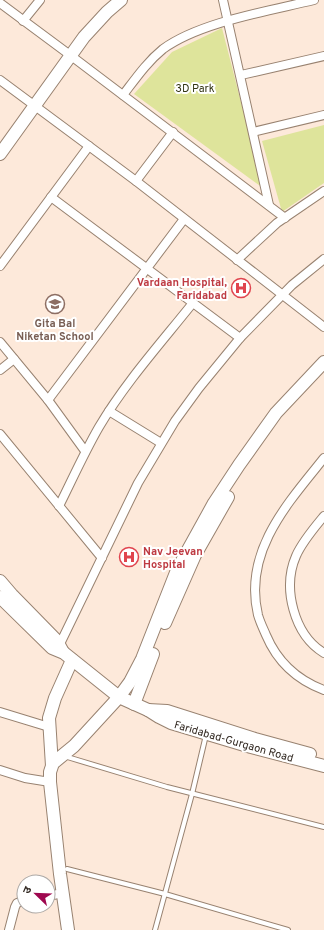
<svg xmlns="http://www.w3.org/2000/svg" width="324" height="930" viewBox="0 0 324 930" font-family="Overpass,'Noto Sans Devanagari',sans-serif">
	<style>
		.green { fill: #dee49b }
		.lines { fill: none; stroke-linecap: round; stroke-linejoin: round }
		.lane-casing { stroke: #988270; stroke-width: 6 }
		.street-casing { stroke: #988270; stroke-width: 10 }
		.secondary-casing { stroke: #988270; stroke-width: 14 }
		.lane { stroke: #fff; stroke-width: 4 }
		.street { stroke: #fff; stroke-width: 8 }
		.secondary { stroke: #fff; stroke-width: 12 }
		.labels { text-anchor: middle; stroke-width: 4; stroke-linejoin: round; paint-order: stroke }
		.park-label { font-size: 11px; fill: #333515; stroke: #fff }
		.health-label { font-size: 11px; font-weight: bold; fill: #be3a42; stroke: #fff; text-anchor: end }
		.education-label { font-size: 11px; font-weight: bold; fill: #785e54; stroke: #fff }
		.street-label { font-size: 11px; fill: #312821; stroke: #fff }
	</style>
	<rect width="100%" height="100%" fill="#fde9da"/>
	<g class="green">
		<path d="M222,28L263,188L134,94L172,52Z"/>
		<path d="M324,125V183L282,212L262,141Z"/>
	</g>
	<g class="lines">
		<g class="lane-casing">
			<g id="lane">
				<path d="M64,756L167,787L324,827"/>
				<path d="M67,869L165,894L288,930"/>
				<path d="M155,930L192,794L206,735"/>
			</g>
		</g>
		<g class="street-casing">
			<g id="street">
				<path d="M223,0L269,205"/>
				<path d="M0,3L70,55L285,218"/>
				<path d="M23,21L40,0"/>
				<path d="M241,75L324,56"/>
				<path d="M0,80L136,181L324,327"/>
				<path d="M123,95C136,78 147,62 163,49C200,22 269,11 314,0"/>
				<path d="M253,132L324,115"/>
				<path d="M136,181L173,132"/>
				<path d="M51,197L240,338"/>
				<path d="M237,260L277,223L324,191"/>
				<path d="M0,266L89,146"/>
				<path d="M0,342L48,400L85,451"/>
				<path d="M0,370L14,359"/>
				<path d="M48,400L184,219"/>
				<path d="M109,411L161,443"/>
				<path d="M0,434L102,558"/>
				<path d="M324,458C287,504 243,552 258,615C260,622 263,628 266,635C277,661 297,680 324,690"/>
				<path d="M59,506C72,480 84,453 99,427C125,383 160,344 192,304"/>
				<path d="M324,516C314,528 302,542 296,556C282,588 294,635 324,653"/>
				<path d="M58,648L138,483L175,421L199,388L240,338L292,285L324,259"/>
				<path d="M0,712L49,727"/>
				<path d="M0,770L25,778L50,782"/>
				<path d="M48,896L63,893"/>
				<path d="M9,930L15,907L17,903L24,901"/>
			</g>
		</g>
		<g class="secondary-casing">
			<g id="secondary">
				<path d="M0,154L84,37L107,12L121,0"/>
				<path d="M0,581L12,595L57,641L63,652"/>
				<path d="M0,597L52,648L64,653L119,697L148,710L159,717L171,723L251,747L324,766"/>
				<path d="M165,623L195,555L228,497"/>
				<path d="M134,704L153,654"/>
				<path d="M148,710L167,711L255,739L310,754"/>
				<path d="M52,764L74,746L119,697L130,682L142,659L177,570L214,503L239,465L276,413L324,362"/>
				<path d="M68,930L60,874L50,782V772L52,766L49,718L55,698L72,660"/>
			</g>
		</g>
		<use href="#lane" class="lane"/>
		<use href="#street" class="street"/>
		<use href="#secondary" class="secondary"/>
	</g>
	<defs>
		<g id="hospital-ring" transform="scale(1)"><circle r="9.5" fill="#fff" stroke="#e0444e" stroke-width="1.5"/><path d="M-5-5h3v3.5h4V-5h3V5h-3V1.5h-4V5h-3Z" fill="#e0444e"/></g>
		<g id="school-ring" transform="scale(1)"><circle r="9.5" fill="#fff" stroke="#8d6e63" stroke-width="1.5"/><path d="M0-5L7-2L0 1L-7-2ZM-4 1L0 2.5L4 1V4Q0 6-4 4Z" fill="#8d6e63"/></g>
	</defs>
	<g fill-rule="evenodd">
		<use href="#hospital-ring" x="241" y="288"/>
		<use href="#school-ring" x="55" y="304"/>
		<use href="#hospital-ring" x="129" y="557"/>
	</g>
	<g class="labels">
		<g class="park-label">
			<text x="195" y="92">3D Park</text>
		</g>
		<g class="health-label">
			<text x="227" y="286">Vardaan Hospital,<tspan x="227" dy="13">Faridabad</tspan></text>
			<text x="143" y="555" text-anchor="start">Nav Jeevan<tspan x="143" dy="13">Hospital</tspan></text>
		</g>
		<g class="education-label">
			<text x="55" y="327">Gita Bal<tspan x="55" dy="13">Niketan School</tspan></text>
		</g>
		<g class="street-label">
			<text transform="translate(234 741) rotate(16)" y="4">Faridabad-Gurgaon Road</text>
		</g>
	</g>
	<g transform="translate(36 894) rotate(293)"><circle r="19" fill="#ffffff" stroke="#ada9a6"/>
	<path d="M0-3L7 15L0 10L-7 15Z" fill="#9f0850"/>
	<text y="-6" font-size="11" font-weight="bold" text-anchor="middle" fill="#312821">उ</text>
	</g>
</svg>
